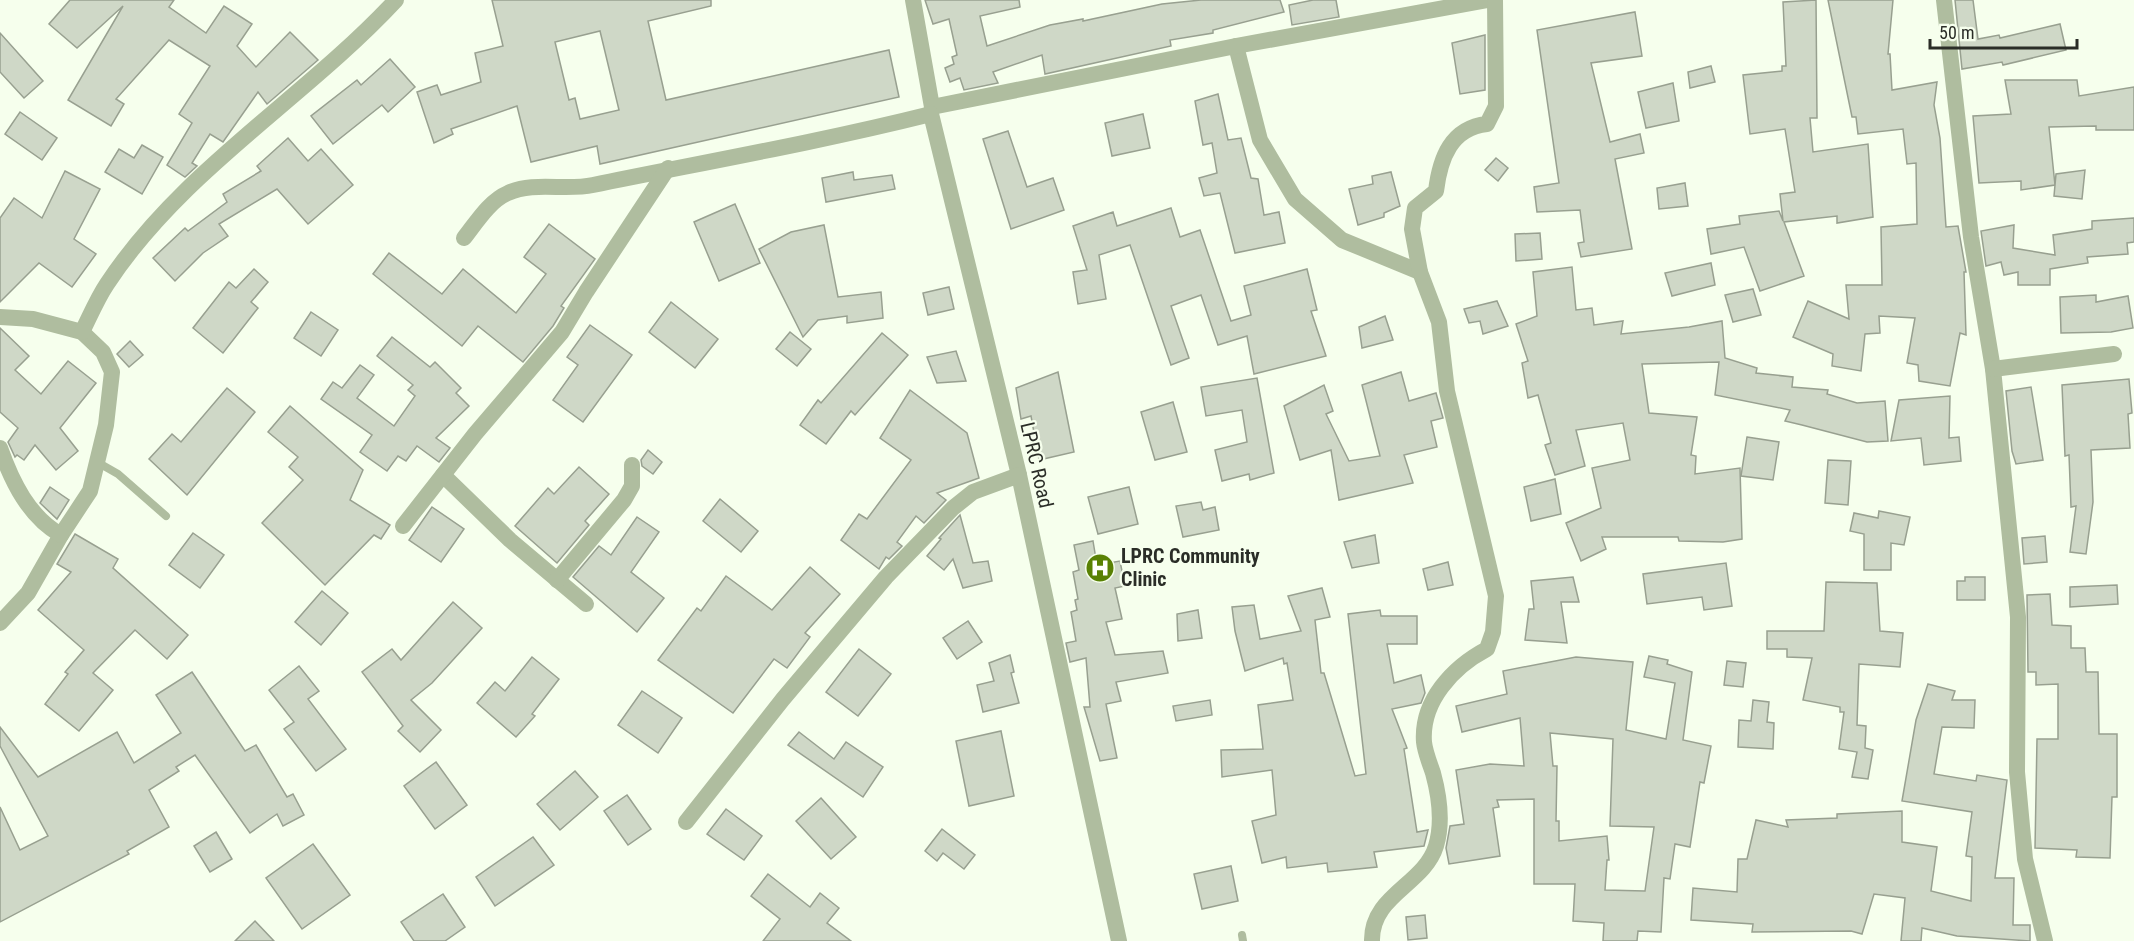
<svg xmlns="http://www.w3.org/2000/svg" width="2134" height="941" viewBox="0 0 2134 941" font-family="'Roboto Condensed',sans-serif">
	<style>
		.building { fill: #cfd8c7; stroke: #98a090; stroke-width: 1.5; fill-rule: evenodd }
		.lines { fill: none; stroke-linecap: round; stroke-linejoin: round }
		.lane { stroke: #afbd9f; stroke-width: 8 }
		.street { stroke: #afbd9f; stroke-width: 16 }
		.labels { text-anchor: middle; stroke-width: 4.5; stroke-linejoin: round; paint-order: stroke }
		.street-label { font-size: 20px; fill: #2a2d27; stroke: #f6ffed }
		.poi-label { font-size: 20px; font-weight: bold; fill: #2a2d27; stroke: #f6ffed; text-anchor: start }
	</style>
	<rect width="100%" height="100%" fill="#f6ffed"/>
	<g class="building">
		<path d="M70,0H174L169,7L206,33L224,6L252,24L237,46L256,67L290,32L318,60L267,104L258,92L223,142L210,134L192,163L197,166L185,177L167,165L192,123L179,114L210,66L169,40L116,99L124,104L111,126L68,100L123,6L77,48L49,24Z"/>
		<path d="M492,0H711V6L648,21L666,100L889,50L899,97L600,164L597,146L531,162L517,106L451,129L453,134L434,143L417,92L437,85L441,95L481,82L475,53L503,46ZM600,31L619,110L580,119L575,98L569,100L555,42Z"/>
		<path d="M925,0H1019L1020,7L980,16L987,46L1050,25L1083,19V21L1162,4L1201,0H1280L1284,12L1213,30V33L1170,40L1171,46L1045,74L1042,55L993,72L998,83L964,90L960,78L950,82L945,68L954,64L952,57L957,55L949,19L933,24Z"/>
		<path d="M1313,0H1336L1339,17L1292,25L1289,5Z"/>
		<path d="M1816,0L1817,118H1810L1813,152L1868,144L1873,217L1837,223V216L1784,222L1804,276L1760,291L1744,247L1711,254L1707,229L1740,224L1739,216L1779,211L1783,221L1780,194L1795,192L1785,129L1750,134L1743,75L1782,71V66H1786L1783,2Z"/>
		<path d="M1828,0H1893L1888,54H1890L1892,90L1937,82L1934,105L1940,138L1946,227L1958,226L1966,272H1964L1966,335L1960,333L1950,386L1919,381L1918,365L1907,363L1915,318L1879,316L1880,333L1865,334L1861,371L1832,366L1833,354L1793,337L1808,301L1849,319L1846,285H1882L1881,227L1917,224L1916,163L1907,164L1903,129L1858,134L1856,117H1852Z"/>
		<path d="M1955,0H1973L1978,39L1999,35L2000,38L2060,24L2066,50L2003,65L2002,62L1962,69Z"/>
		<path d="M1635,12L1642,56L1591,63L1610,142L1640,134L1644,153L1615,159L1632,249L1581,257L1578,243L1584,242L1580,210L1537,212L1534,187L1559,183L1537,30Z"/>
		<path d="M0,33L43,81L24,98L0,72Z"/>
		<path d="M1485,35V90L1460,94L1452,43Z"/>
		<path d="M390,59L415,87L388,112L382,105L333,144L311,116L357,80L361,85Z"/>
		<path d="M1711,66L1715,82L1690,88L1688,72Z"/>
		<path d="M2005,80H2077L2079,96L2134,87V130H2096V126L2049,127L2055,185L2021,190V181L1979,183L1973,116L2011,114Z"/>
		<path d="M1673,83L1679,121L1646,128L1638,92Z"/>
		<path d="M1218,94L1228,140L1241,138L1251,178L1258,179L1264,215L1279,212L1285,243L1235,253L1220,193L1204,196L1199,178L1217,173L1212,143L1203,145L1195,101Z"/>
		<path d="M20,112L57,138L42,160L5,134Z"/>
		<path d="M1143,114L1150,148L1112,156L1105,123Z"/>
		<path d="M1008,131L1027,187L1053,178L1064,210L1011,229L983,139Z"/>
		<path d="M288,138L308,161L321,149L353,185L308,224L277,189L219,224L228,236L203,253L175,281L153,258L185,228L188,231L227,202L223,194L261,171L257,166Z"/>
		<path d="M142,145L163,157L142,194L105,172L119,149L134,158Z"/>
		<path d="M1496,158L1508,168L1498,181L1485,170Z"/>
		<path d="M2085,170L2082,199L2054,196L2056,174Z"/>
		<path d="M65,171L100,189L74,239L96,254L72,287L39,263L0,302V218L14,198L42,218Z"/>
		<path d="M853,172L854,180L892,175L895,189L826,202L822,178Z"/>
		<path d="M1391,172L1400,206L1384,213V217L1358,225L1349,189L1373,184L1372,176Z"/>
		<path d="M1685,183L1688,206L1659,209L1657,188Z"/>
		<path d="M735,204L760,263L719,281L694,222Z"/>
		<path d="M1171,208L1180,237L1200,230L1231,321L1251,315L1244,286L1307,269L1317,310L1311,311L1326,356L1254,374L1247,336L1218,345L1201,295L1171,306L1189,358L1171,365L1130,245L1099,255L1106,299L1078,304L1073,272L1087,270L1073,226L1113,212L1117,226Z"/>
		<path d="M2134,218V242L2127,243L2128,254L2087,257L2088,263L2050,269V285H2018V272L2004,275L2001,262L1986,266L1981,231L2014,225L2013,248L2055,255L2053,235L2092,229V221Z"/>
		<path d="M549,224L595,259L561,306L564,308L553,326L523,362L478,326L462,346L373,274L389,253L442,294L463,269L516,313L546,274L524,257Z"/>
		<path d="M824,225L838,297L881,292L883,318L847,323V316L818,320L803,337L759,249L791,232Z"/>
		<path d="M1540,233L1542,259L1516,261L1515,234Z"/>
		<path d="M1711,263L1715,285L1672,296L1665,273Z"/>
		<path d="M1572,267L1576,310L1592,308L1594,325L1623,321L1621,334L1689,327L1722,321L1725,358L1757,368L1756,373L1793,377L1792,387L1828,390L1827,394L1857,403L1885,401L1888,441L1867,442L1802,425L1785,421L1790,410L1715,395L1719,362L1642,364L1649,413L1697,417L1691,455L1696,456L1695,474L1740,468L1742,539L1723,542L1679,541L1678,537H1602L1606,549L1581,561L1566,523L1601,508L1592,468L1630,460L1623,423L1576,430L1585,466L1555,475L1545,445L1551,443L1538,395L1528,398L1522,363L1528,361L1516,324L1537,316L1533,272Z"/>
		<path d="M254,269L268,282L251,302L258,308L223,353L193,328L229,282L236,288Z"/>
		<path d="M949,287L954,309L928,315L923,293Z"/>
		<path d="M1753,289L1761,315L1733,322L1725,295Z"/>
		<path d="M2096,295V302L2128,296L2133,328L2111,332L2061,333L2060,297Z"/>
		<path d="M1497,301L1508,326L1483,334L1480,321L1469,323L1464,309Z"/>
		<path d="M671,302L718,339L695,368L649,332Z"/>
		<path d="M311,312L338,330L321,356L294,338Z"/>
		<path d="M1385,316L1393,340L1362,348L1359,327Z"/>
		<path d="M590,325L632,355L583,422L553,400L578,365L567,357Z"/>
		<path d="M0,328L29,356L15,370L41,394L68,361L96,383L60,428L78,451L56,470L35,445L24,460L17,455L15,457L8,442L18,428L0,412Z"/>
		<path d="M790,332L811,349L797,366L776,349Z"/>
		<path d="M882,333L908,355L855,415L851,411L826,444L800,425L818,400L821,403Z"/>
		<path d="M392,337L430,367L435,362L461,388L456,393L469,406L436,438L450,448L439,462L417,446L406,461L398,456L387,471L360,452L372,435L321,399L333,382L342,388L360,365L374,375L357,398L394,426L415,396L408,390L413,385L377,356Z"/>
		<path d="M130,341L143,355L129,367L117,354Z"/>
		<path d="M956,351L966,381L937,383L927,357Z"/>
		<path d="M1058,372L1074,452L1039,460L1031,416L1021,419L1016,388Z"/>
		<path d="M1401,372L1409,401L1436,393L1443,418L1431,421L1437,447L1404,455L1413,483L1339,500L1331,450L1300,460L1284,406L1324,385L1333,411L1326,414L1349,461L1380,456L1362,385Z"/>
		<path d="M1257,378L1274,473L1250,480L1249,474L1222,481L1215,450L1247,442L1242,410L1206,416L1201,387Z"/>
		<path d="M2129,379L2132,413L2128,414L2130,448L2091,450L2093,502L2086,554L2070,552L2076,506L2071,507L2069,455L2065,456L2062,385Z"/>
		<path d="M2031,387L2043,460L2016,464L2012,451L2006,391Z"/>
		<path d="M227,388L255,412L187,495L149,459L172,434L181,442Z"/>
		<path d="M910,390L967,433L979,478L937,493L946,500L924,523L916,516L897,542L902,546L889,559L886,557L879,569L841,540L859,514L867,519L911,460L880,438Z"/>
		<path d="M1950,396L1949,438L1959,437L1961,461L1924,465L1921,438L1891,441L1899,400Z"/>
		<path d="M1173,402L1187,452L1155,460L1141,412Z"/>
		<path d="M290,406L363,470L350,500L390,525L381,539L374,535L325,585L262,523L303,480L289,467L298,457L268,432Z"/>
		<path d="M1747,437L1779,442L1773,480L1741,476Z"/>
		<path d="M648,450L662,462L653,474L642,466L641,460Z"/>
		<path d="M1828,460L1851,461L1848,505L1825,503Z"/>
		<path d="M579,467L609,494L585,521L589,525L557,563L515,526L548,488L554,494Z"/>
		<path d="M1555,479L1561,514L1531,521L1524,487Z"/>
		<path d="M50,487L69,500L57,519L40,503Z"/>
		<path d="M1129,487L1138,524L1098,534L1088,497Z"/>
		<path d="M720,499L758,531L741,552L703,521Z"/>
		<path d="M1201,502L1203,510L1215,507L1219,530L1183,537L1176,506Z"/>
		<path d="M432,507L464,529L441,562L409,540Z"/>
		<path d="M1879,511L1910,517L1904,545L1891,543V570H1864V534L1850,531L1854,513L1878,518Z"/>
		<path d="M960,515L973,563L988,561L992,581L963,588L953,559L944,570L927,556L941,539L939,538Z"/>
		<path d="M637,517L659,532L631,572L664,598L637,632L573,577L599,546L611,555Z"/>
		<path d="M193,533L224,555L200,588L169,565Z"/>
		<path d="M75,534L118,559L113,568L188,635L167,659L135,630L93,673L113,690L79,731L45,704L68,674L65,672L84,650L38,610L71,572L57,564Z"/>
		<path d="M1375,535L1379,563L1352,568L1344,542Z"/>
		<path d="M2045,536L2047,562L2024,564L2022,538Z"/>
		<path d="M1093,541L1097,565L1120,561L1125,586L1115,588L1122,619L1106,622L1115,655L1163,651L1168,673L1116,682L1121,701L1106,704L1117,758L1100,761L1084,707H1090L1086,658L1070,662L1066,643L1076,641L1071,612L1077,610L1075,600L1078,599L1073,572L1079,570L1074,545Z"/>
		<path d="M1448,562L1453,585L1428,590L1423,569Z"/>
		<path d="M1726,563L1732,606L1704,610L1702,597L1647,604L1643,574Z"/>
		<path d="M810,567L840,594L805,633L810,637L787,668L774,659L733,713L658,660L697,608L701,611L726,576L772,610Z"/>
		<path d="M1573,577L1579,602H1561L1567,643L1525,640L1529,609H1534L1531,581Z"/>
		<path d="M1965,577H1985V600H1957V581H1965Z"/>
		<path d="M1826,582L1877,583L1880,631L1903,633L1900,667L1859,664L1857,725L1866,726L1865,748L1873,750L1868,779L1852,777L1857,752L1839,749L1844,712H1840V707L1803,700L1812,658L1787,657V649H1767V631H1824Z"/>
		<path d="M2117,585L2118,604L2070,607V587Z"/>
		<path d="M1322,588L1330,617L1315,620L1321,673H1324L1355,776L1366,774L1348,614L1380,610L1381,616H1417V644H1387L1394,683L1421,675L1425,693L1421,703L1392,709L1407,748L1404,749L1417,832L1428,830L1424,846L1374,852L1377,867L1328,872L1327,863L1287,868L1286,857L1262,863L1252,821L1276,815L1272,770L1222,777L1221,750L1263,749L1258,705L1293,700L1287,663L1284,664L1283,658L1245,671L1235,631L1232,607L1254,605L1260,639L1301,631L1288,596Z"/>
		<path d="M322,591L348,613L321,645L295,622Z"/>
		<path d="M2050,594L2052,625L2071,626V648H2085L2086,672H2098L2099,734H2117V797H2112L2110,858L2076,857L2077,850L2035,848L2037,739H2058V684L2036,685V672H2028L2027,595Z"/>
		<path d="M453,602L482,628L432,683L411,700L441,730L420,752L398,731L403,726L362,672L392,649L401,660Z"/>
		<path d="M1198,610L1202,638L1178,641L1177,614Z"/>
		<path d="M968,621L982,642L957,659L943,638Z"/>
		<path d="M859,649L891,674L858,716L826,692Z"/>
		<path d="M1010,655L1014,672L1011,673L1019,703L983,712L977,685L994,681L989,663Z"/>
		<path d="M1649,656L1668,660L1667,664L1692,672L1683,740L1711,746L1704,783L1700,782L1690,847L1675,844L1670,879L1664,878L1661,932L1638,931L1637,941H1603L1604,923L1573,921L1575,884H1534V799L1497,800L1499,807L1493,808L1500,856L1449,864L1446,848L1450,826L1464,824L1456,770L1490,764L1524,766L1520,718L1462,732L1456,706L1507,694L1503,671L1576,657L1633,662L1626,730L1666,739L1675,683L1644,677ZM1550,733L1613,739L1610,826L1654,827L1645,891L1605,890L1607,860H1609L1607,836L1559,841V821H1556L1557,766H1553Z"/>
		<path d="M532,657L559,679L532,714L535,716L516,737L477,703L495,682L505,691Z"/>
		<path d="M1727,661L1746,663L1743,687L1724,685Z"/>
		<path d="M299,666L319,691L308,699L346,749L316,771L284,729L294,722L269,690Z"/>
		<path d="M192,672L245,751L256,745L287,797L293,794L304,815L283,826L277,814L250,833L195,755L176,767L179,771L149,790L169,827L127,851L129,854L0,922V807L20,850L48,836L0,746V727L38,777L117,732L134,763L181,733L156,695Z"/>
		<path d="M1928,684L1955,691L1952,700H1975L1974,728L1942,727L1934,774L1976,781L1977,775L2007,780L1995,878H2014L2013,925H2030V941L1957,936L1922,928L1921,941H1901L1905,898L1874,894L1862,934L1851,931L1752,932L1753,924L1691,920L1693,888L1737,892L1738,859H1747L1756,820L1788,827L1786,820L1837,818V814L1902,811V842L1937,847L1931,891L1971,901L1972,857L1966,856L1972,812L1902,801L1916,720Z"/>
		<path d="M642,691L682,718L658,753L618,725Z"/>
		<path d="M1210,700L1212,715L1176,721L1173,706Z"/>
		<path d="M1753,700L1769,702L1767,722L1774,723L1773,749L1738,747L1739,720L1751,721Z"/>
		<path d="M1001,731L1014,796L969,806L956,741Z"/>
		<path d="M799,732L834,759L846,742L883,767L863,797L788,745Z"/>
		<path d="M436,762L467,805L435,829L404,786Z"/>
		<path d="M575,771L598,797L560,830L537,804Z"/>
		<path d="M627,795L651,829L628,845L604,811Z"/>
		<path d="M821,798L856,837L831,859L796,821Z"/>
		<path d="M726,809L762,836L744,860L707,834Z"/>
		<path d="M942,829L975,855L964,869L943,853L937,861L925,851Z"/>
		<path d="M216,832L232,859L210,872L194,846Z"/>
		<path d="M533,837L554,865L495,906L476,877Z"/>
		<path d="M313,844L350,895L302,929L266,878Z"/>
		<path d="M1231,866L1238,901L1202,909L1194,874Z"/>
		<path d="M768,874L810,907L820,893L839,908L827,923L851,941H763L780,919L751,896Z"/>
		<path d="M443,894L465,927L445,941H414L401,922Z"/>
		<path d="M1425,915L1427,938L1408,940L1406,917Z"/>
		<path d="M255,921L274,941H235Z"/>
	</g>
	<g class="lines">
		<g class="lane">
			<path d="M97,462L118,474L166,516"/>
			<path d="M1242,935L1243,941"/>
		</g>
		<g class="street">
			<path d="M913,0L932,107L931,114L1019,475L1119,941"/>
			<path d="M1944,0L1971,237L1993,369L2018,617L2017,772L2025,859L2045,941"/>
			<path d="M1236,46L1260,140L1295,199L1342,240L1420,272"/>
			<path d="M932,107L1236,46L1488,0"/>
			<path d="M464,238C476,223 489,201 508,193C534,181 565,191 593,185C706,162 819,142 931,114"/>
			<path d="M0,317L33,319L82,332L103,352L112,372L106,425L90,491L61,535L28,593L0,623"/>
			<path d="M82,332C90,316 97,299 107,284C182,170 304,99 396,0"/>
			<path d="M1993,369L2114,354"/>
			<path d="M0,448C12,482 29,517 61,535"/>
			<path d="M443,475L510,540L586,604"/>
			<path d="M403,526L475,434L562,332L586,292L668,168"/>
			<path d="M557,580L624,500L632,486V465"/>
			<path d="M686,822L783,699L886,577L953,508L973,492L1019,475"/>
			<path d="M1372,941C1371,895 1424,885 1436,846C1443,823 1439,795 1433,773C1430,764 1425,752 1424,742C1421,701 1453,667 1487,649L1493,632L1496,596L1447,391L1439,322L1420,272L1412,229L1415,208L1436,191C1440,158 1451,128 1487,124L1496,106L1495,0"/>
		</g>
	</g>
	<defs>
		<g id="hospital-disc" transform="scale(1.5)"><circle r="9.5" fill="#598104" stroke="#f6ffed"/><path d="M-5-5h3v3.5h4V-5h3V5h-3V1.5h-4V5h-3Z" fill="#fff"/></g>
	</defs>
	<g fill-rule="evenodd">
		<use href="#hospital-disc" x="1100" y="568"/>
	</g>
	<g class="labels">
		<g class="street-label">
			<text transform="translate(1037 465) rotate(77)" y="7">LPRC Road</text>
		</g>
		<g class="poi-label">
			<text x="1121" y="563">LPRC Community<tspan x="1121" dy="23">Clinic</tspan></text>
		</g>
	</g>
	<path d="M1930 39v9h147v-9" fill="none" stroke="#2a2d27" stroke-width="3"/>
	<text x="1939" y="39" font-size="18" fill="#2a2d27" stroke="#f6ffed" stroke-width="4.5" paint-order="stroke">50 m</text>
</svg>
